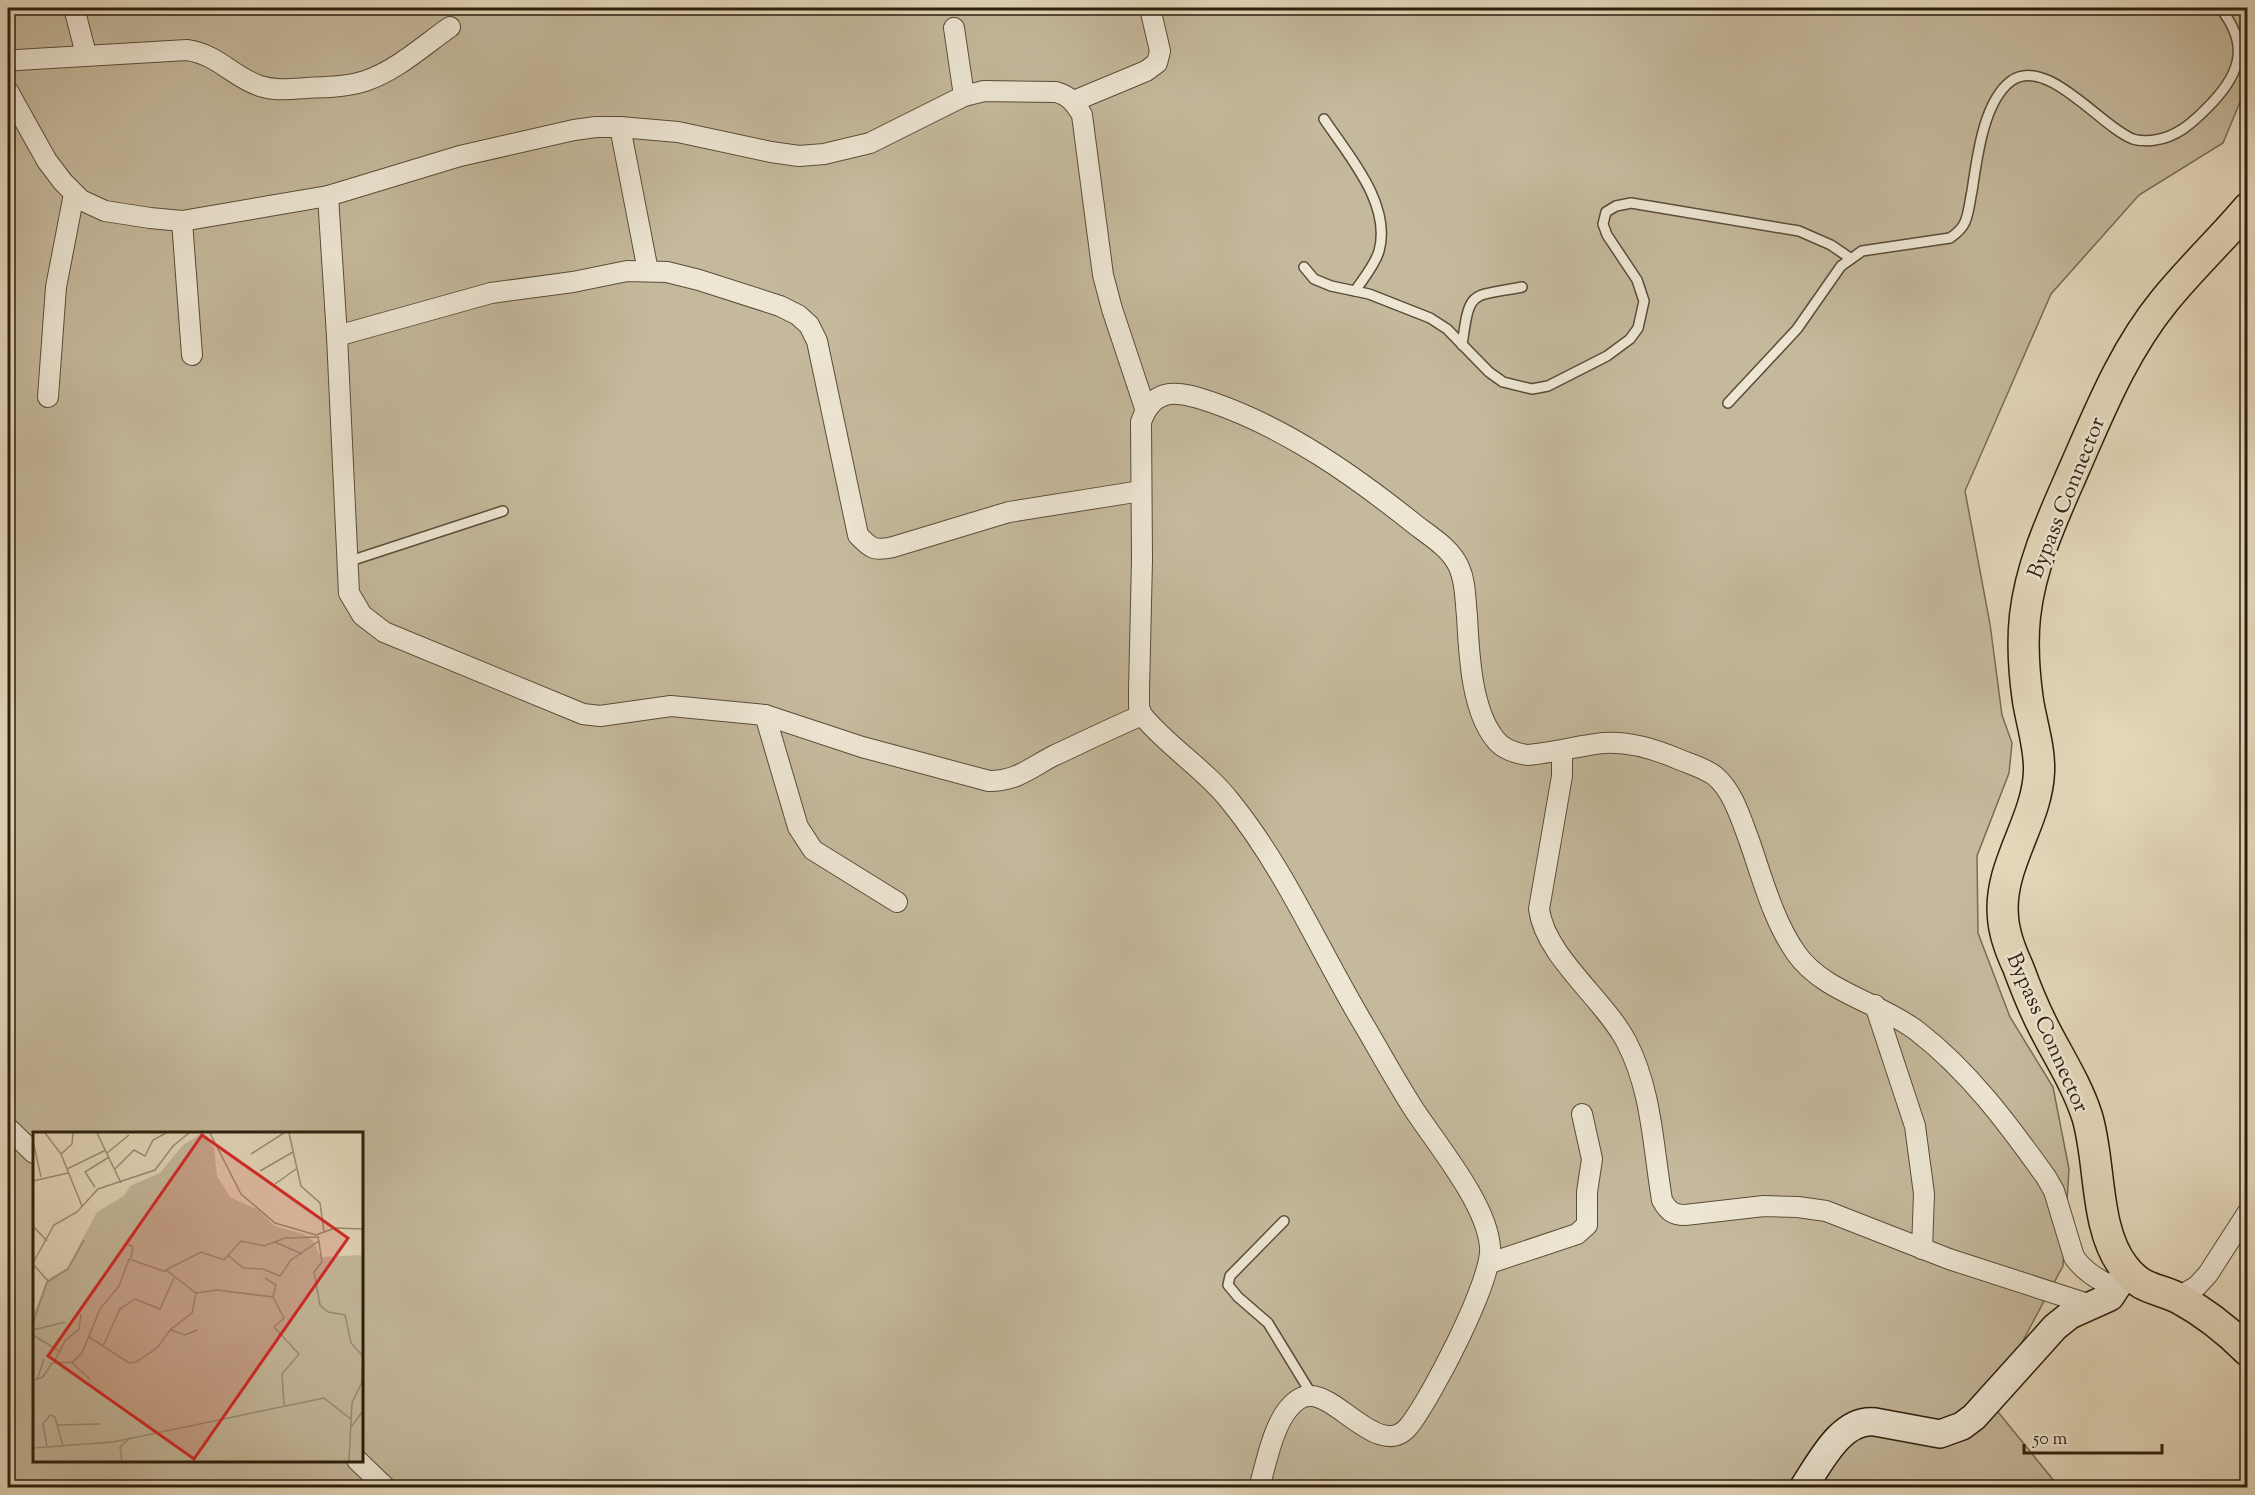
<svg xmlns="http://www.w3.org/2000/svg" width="2255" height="1495" viewBox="0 0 2255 1495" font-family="'Sorts Mill Goudy',serif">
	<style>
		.green { fill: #c5b99d; stroke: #786c55; stroke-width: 1.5; fill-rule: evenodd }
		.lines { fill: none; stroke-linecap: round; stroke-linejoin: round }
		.lane-casing { stroke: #5a4d38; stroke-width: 12 }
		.street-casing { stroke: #5a4d38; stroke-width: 22 }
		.secondary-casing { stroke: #2c1f0d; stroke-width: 30 }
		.primary-casing { stroke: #2c1f0d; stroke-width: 33 }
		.lane { stroke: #ede6d3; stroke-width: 9 }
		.street { stroke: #ede6d3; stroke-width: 20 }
		.secondary { stroke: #ede6d3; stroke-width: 27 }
		.primary { stroke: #e4d8bb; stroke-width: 30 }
		.labels { text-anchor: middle; stroke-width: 5; stroke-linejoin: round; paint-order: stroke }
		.street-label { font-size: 22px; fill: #2c1f0d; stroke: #ede6d3 }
		.inset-road { fill: none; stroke: #9a8e75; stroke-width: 1.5 }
		.view { fill: #d62828; fill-opacity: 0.15; stroke: #d62828; stroke-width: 3 }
		.inset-edge { fill: none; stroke: #2c1f0d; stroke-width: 3 }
	</style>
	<rect width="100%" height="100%" fill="#e4d8bb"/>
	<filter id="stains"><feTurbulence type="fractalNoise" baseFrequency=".00333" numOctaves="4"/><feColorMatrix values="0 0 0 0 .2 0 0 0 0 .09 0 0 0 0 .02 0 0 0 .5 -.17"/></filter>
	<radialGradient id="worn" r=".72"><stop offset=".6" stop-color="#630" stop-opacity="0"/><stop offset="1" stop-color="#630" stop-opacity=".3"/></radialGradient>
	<path class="green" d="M8,8H2247V85L2223,143L2139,195L2051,294L1965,491L1990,624L2002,715L2012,743L2009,773L1977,856L1978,933L2010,1017L2053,1087L2069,1169L2063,1266L1990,1402L2059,1487H8ZM34,1134H362V1460H34Z"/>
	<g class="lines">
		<g class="lane-casing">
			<g id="lane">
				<path d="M1324,119C1348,155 1392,204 1379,251C1375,265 1363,279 1355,291"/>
				<path d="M1304,267L1314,279L1331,286L1369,294L1430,318L1447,329L1489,372L1503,382L1532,389L1548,386L1607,356L1630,339L1638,328L1644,301L1637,280L1607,235L1603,224L1606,212L1616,206L1631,203L1799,231L1831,245L1850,258"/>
				<path d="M1462,345C1470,289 1469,297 1522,287"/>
				<path d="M1728,403L1797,329L1841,266L1862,251L1950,238C1956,234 1962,229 1965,222C1969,213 1970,200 1972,191C1977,159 1983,102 2011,81C2047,55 2102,128 2133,139C2138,141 2150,141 2155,140C2176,137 2191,124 2205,110C2239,77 2252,47 2220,8"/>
				<path d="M347,562L503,511"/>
				<path d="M1284,1221L1230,1276L1228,1285L1238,1297L1268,1323L1312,1395"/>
			</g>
		</g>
		<g class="street-casing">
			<g id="street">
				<path d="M74,8L86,54"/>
				<path d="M954,28L964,96"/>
				<path d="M8,62L17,60L187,50C217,54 233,77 260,86C275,91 291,89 306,88C326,87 346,87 365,81C396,71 424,45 450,27"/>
				<path d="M8,91L47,161L63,182L81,200L105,211L150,218L182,221L328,196L460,156L574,130L596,127H620L678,132L771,152L799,156L824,154L870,143L964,96L984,91L1056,92C1070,96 1075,103 1082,115L1103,275L1112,309L1145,408"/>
				<path d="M1074,101L1146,71L1157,63L1160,51L1150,8"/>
				<path d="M620,127L648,271"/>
				<path d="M328,196L337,336L349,593L362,615L384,632L583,714L600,716L671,706L765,715L862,747L989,781C1017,781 1030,768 1053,756C1083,742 1112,728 1142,715"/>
				<path d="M182,221L192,355"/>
				<path d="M337,336L491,293L573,282L627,271L667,272L699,280L780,306L798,315L809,325L817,341L858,535C871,549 874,551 893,547L1009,512L1141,491"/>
				<path d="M48,397L56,287L74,194"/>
				<path d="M765,715L798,827L813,850L897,902"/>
				<path d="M1562,751V776L1539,909C1545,956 1604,999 1626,1041C1652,1090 1653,1147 1662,1200C1668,1211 1673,1215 1685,1215L1764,1206L1798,1207L1826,1211L1949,1259L2091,1305"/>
				<path d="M1875,1005L1915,1126L1924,1194L1922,1249"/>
				<path d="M8,1128L34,1153"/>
				<path d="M1490,1263L1577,1234L1587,1225V1192L1592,1159L1582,1114"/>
				<path d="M2177,1298L2197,1286L2208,1274L2248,1212"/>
				<path d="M357,1460L386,1488"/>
				<path d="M1259,1488C1266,1464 1273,1426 1289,1408C1294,1402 1302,1395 1311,1396C1340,1397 1381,1460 1409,1426C1431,1398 1493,1280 1490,1247C1487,1204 1437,1145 1413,1108C1397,1083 1382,1056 1367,1030C1321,954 1286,870 1230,801C1205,769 1168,747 1142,715L1139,707V690L1142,560L1141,422C1154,384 1181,392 1211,402C1287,428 1356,477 1417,526C1433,538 1451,549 1459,567C1466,583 1465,599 1467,616C1469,653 1471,709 1495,739C1502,749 1515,753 1527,755C1552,753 1577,746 1603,743C1628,741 1655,749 1678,759C1690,764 1705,768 1715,776C1733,791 1741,819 1749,840C1762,877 1773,920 1796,953C1823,992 1879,1002 1917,1031C1969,1071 2008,1124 2046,1177L2054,1191L2074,1257C2085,1273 2100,1280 2116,1289"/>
			</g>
		</g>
		<g class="secondary-casing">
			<path id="secondary" d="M1803,1488C1820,1463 1841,1418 1875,1422L1940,1434L1962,1426L1974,1417L2055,1327L2070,1315L2110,1297L2127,1271"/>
		</g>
		<g class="primary-casing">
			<path id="primary" d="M2248,208C2221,240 2191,268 2165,300C2124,350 2100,410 2075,467C2054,515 2031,563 2025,616C2022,644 2024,673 2028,701C2032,725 2040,748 2039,772C2037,822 1998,866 2003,917C2004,934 2011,952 2018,967C2025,986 2032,1004 2041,1022C2056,1053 2076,1082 2087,1116C2101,1161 2094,1229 2124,1267C2142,1291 2157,1287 2180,1299C2204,1312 2228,1331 2248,1351"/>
		</g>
		<use href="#lane" class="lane"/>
		<use href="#street" class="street"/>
		<use href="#secondary" class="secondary"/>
		<use href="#primary" class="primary"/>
	</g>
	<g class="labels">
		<g class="street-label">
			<text transform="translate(2065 497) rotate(-68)" y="8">Bypass Connector</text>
			<text transform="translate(2049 1032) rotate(66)" y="8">Bypass Connector</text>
		</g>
	</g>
	<g transform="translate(33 1132)">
		<rect width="330" height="330" fill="#e4d8bb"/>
		<path d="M169,1L181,16L184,44L197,65L225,78L242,94L271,102L280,109L288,125L330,123V329H0V183L14,148L34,136L64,80L91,64L97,54L127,41L150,13Z" fill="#c5b99d"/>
		<path class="inset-road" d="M12,1L28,22L49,74M64,1L88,51M177,1L208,62L242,91L283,103L302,96L330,97M256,1L268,54L287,71L291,100M0,9L8,45M74,21L96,3M28,22L39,12L40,1M218,22L251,1M34,37L73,18M82,37L101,18L112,24L120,8L133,1M227,39L260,20M0,49L35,41M242,52L263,37M62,55L52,40L76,25M0,94L14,109M285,104L289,130L281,140L287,173L295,180L312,183L318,211L330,224L329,250L319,271L316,329M242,110L269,122M92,111L100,115L98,126M195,123L210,136L230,137L247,144L258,128L286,109M0,131L21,93L44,80L65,57L122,38L140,14L156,1M0,132L15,149M232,146L243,153L240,165M0,191L14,150L35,137L51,108M0,198L32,190M138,198L152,203L164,198M0,203L26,219M56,205L96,231L103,230L124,216L137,198L159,181L163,161M70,214L87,177L102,167L127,177L141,146M21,230L32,209L46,197L48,182M39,231L57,247M0,248L10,245L19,231L40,230L49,221L67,177L86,154L96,127L133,140M4,248L11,227M251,273L249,242L266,222L241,195L251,186L240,165L184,158L163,161L133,138L168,120L191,128L208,109L231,114L252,106L286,105M24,293L67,292M318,295L330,279M14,315L10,292L17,283L22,285L30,314M0,316L80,310L291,266L319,288M89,329L87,315L96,307"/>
		<path class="view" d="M169,3L315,106L161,327L15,224Z"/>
		<rect width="330" height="330" class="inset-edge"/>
	</g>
	<rect width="2255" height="1495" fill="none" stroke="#e4d8bb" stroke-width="30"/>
	<rect x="9" y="9" width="2237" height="1477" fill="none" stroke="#2c1f0d" stroke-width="3"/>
	<rect x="15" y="15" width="2225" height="1465" fill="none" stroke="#2c1f0d" stroke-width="1.5"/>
	<path d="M2024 1444v9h138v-9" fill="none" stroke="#2c1f0d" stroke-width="3"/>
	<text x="2033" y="1444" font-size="18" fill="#2c1f0d" stroke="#ede6d3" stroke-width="4.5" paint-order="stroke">50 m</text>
	<rect width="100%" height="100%" filter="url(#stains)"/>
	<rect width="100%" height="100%" fill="url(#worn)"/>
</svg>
